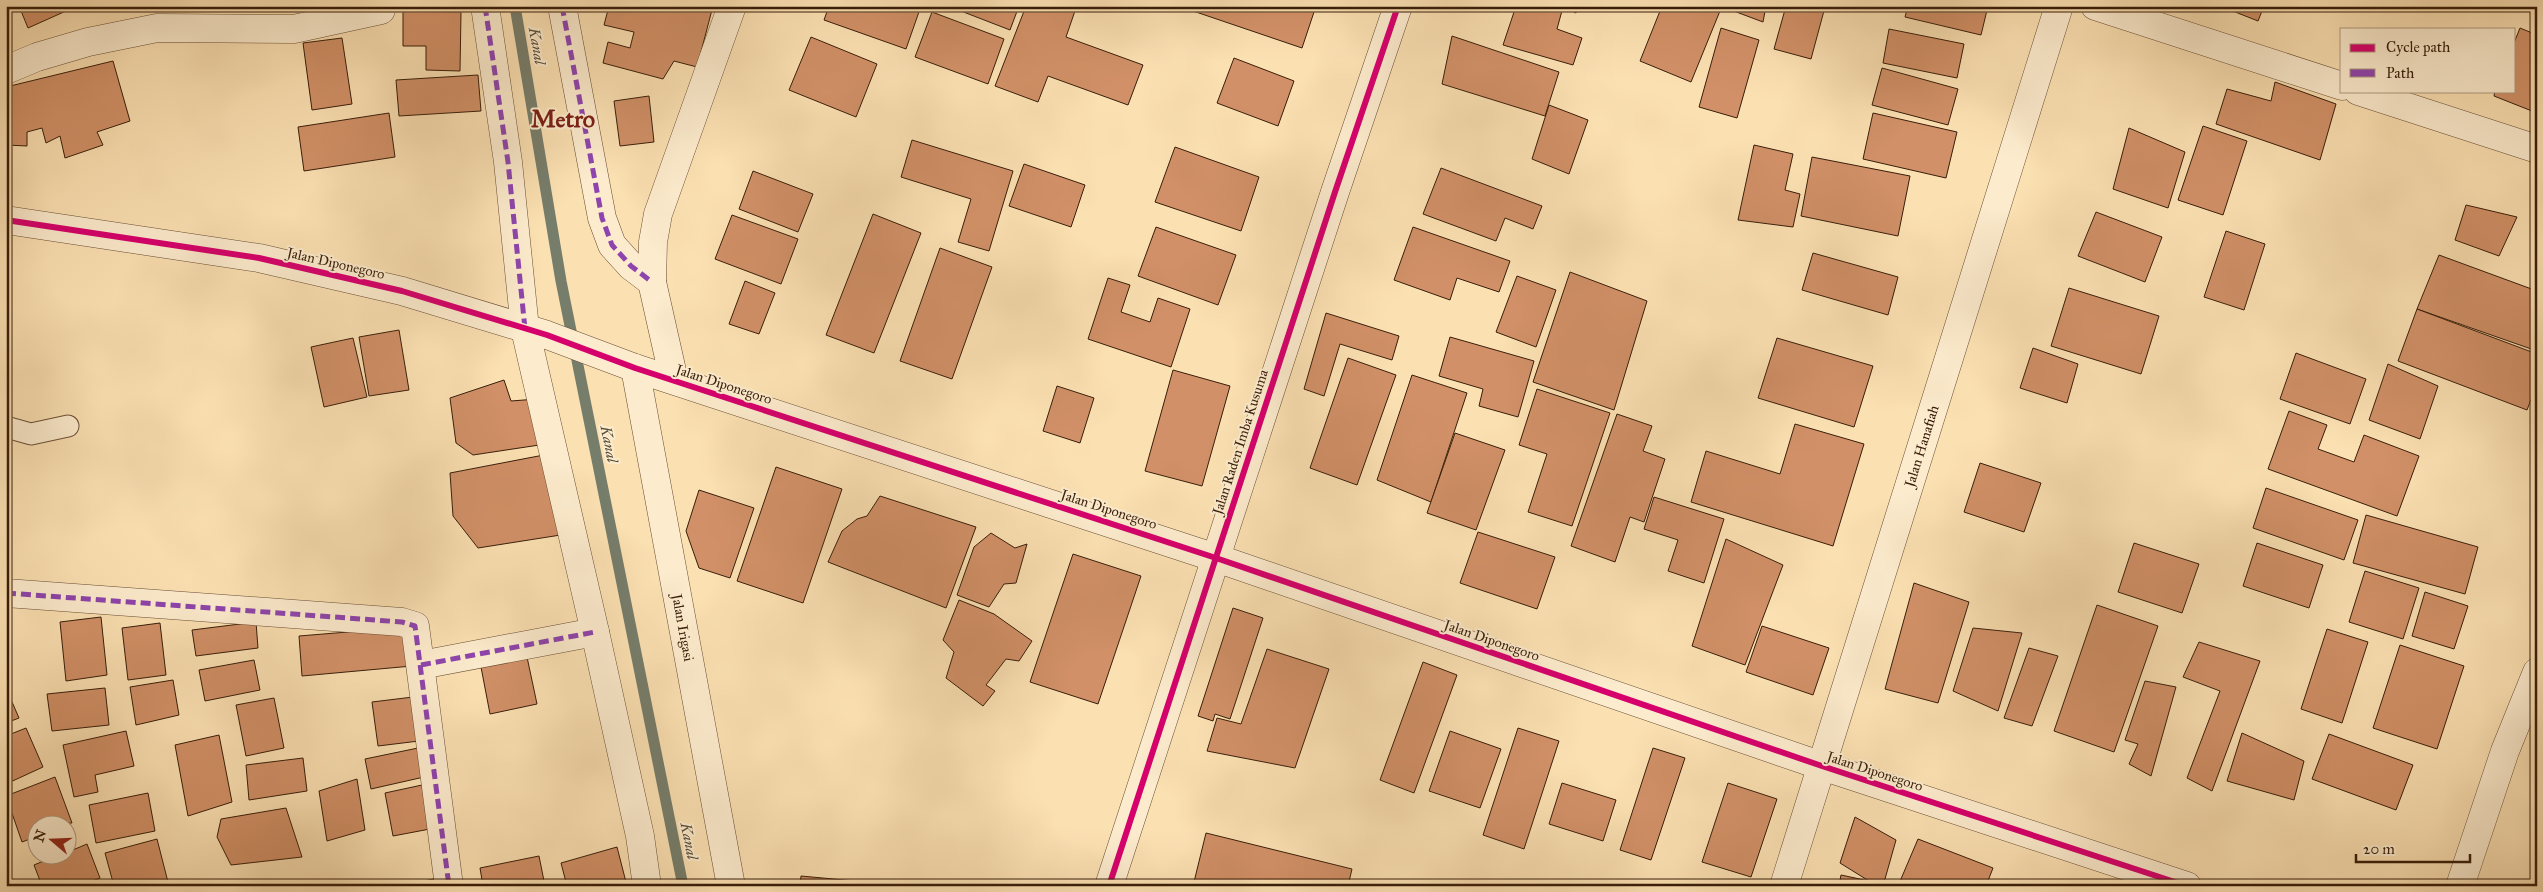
<svg xmlns="http://www.w3.org/2000/svg" width="2543" height="892" viewBox="0 0 2543 892" font-family="'IM FELL Great Primer',serif">
	<style>
		.lines { fill: none; stroke-linecap: round; stroke-linejoin: round }
		.stream { stroke: #767d6b; stroke-width: 11 }
		.building { fill: #d19067; stroke: #381e0a }
		.service-casing { stroke: #694e34; stroke-width: 23 }
		.minor-casing { stroke: #694e34; stroke-width: 29 }
		.tertiary-casing { stroke: #694e34; stroke-width: 29 }
		.service { stroke: #fcebcd; stroke-width: 21 }
		.minor { stroke: #fcebcd; stroke-width: 28 }
		.tertiary { stroke: #fcebcd; stroke-width: 28 }
		.quiet { stroke: #8e44ad; stroke-width: 5; stroke-dasharray: 10 5; stroke-linecap: butt }
		.cycleway-casing { stroke: #fcebcd; stroke-width: 9 }
		.cycleway { stroke: #d6006c; stroke-width: 6 }
		.labels { text-anchor: middle; stroke-width: 4; stroke-linejoin: round; paint-order: stroke }
		.street-label { font-size: 14px; fill: #381e0a; stroke: #fcebcd }
		.water-label { font-size: 15px; font-style: italic; fill: #574e3a; stroke: #fcebcd }
		.town-label { font-size: 24px; font-weight: bold; fill: #7a1f14; stroke: #fcebcd }
	</style>
	<rect width="100%" height="100%" fill="#fbe0b2"/>
	<filter id="stains"><feTurbulence type="fractalNoise" baseFrequency=".004" numOctaves="4"/><feColorMatrix values="0 0 0 0 .2 0 0 0 0 .09 0 0 0 0 .02 0 0 0 .5 -.17"/></filter>
	<radialGradient id="worn" r=".72"><stop offset=".6" stop-color="#630" stop-opacity="0"/><stop offset="1" stop-color="#630" stop-opacity=".3"/></radialGradient>
	<g class="lines">
		<path class="stream" d="M515,6L561,281L683,886"/>
	</g>
	<g class="building">
		<path d="M19,6H75V7L28,28Z"/>
		<path d="M609,6H713L697,67L674,61L663,79L603,63L608,42L630,48L634,32L604,25Z"/>
		<path d="M829,6H921L906,49L824,20Z"/>
		<path d="M948,6H1019L1010,30Z"/>
		<path d="M1026,6L1076,8L1066,37L1143,65L1128,105L1048,76L1038,102L995,86Z"/>
		<path d="M1195,6H1316L1302,48L1193,11Z"/>
		<path d="M1516,6H1579L1576,13L1563,7L1557,29L1582,38L1573,65L1503,45Z"/>
		<path d="M1662,6H1722L1691,82L1640,61Z"/>
		<path d="M1732,6H1766L1763,22L1731,10Z"/>
		<path d="M1786,6L1825,7L1811,59L1774,49Z"/>
		<path d="M1908,6H1988L1981,35L1905,17Z"/>
		<path d="M2220,6H2264L2258,21Z"/>
		<path d="M403,11L461,12L460,71L426,70V46H403Z"/>
		<path d="M932,12L1004,39L988,84L915,57Z"/>
		<path d="M1721,28L1759,40L1737,118L1699,107Z"/>
		<path d="M2520,28L2537,35V113L2494,96L2495,91H2514V43Z"/>
		<path d="M1889,29L1964,44L1957,78L1883,63Z"/>
		<path d="M1452,36L1559,72L1545,116L1442,84Z"/>
		<path d="M811,37L877,64L856,117L789,90Z"/>
		<path d="M342,38L352,104L312,110L303,43Z"/>
		<path d="M6,39L10,55L6,56Z"/>
		<path d="M1234,58L1294,81L1278,126L1217,103Z"/>
		<path d="M113,61L130,121L97,132L103,145L65,158L60,136L46,143L42,128L27,132V146L6,145V87Z"/>
		<path d="M1882,68L1958,89L1948,125L1872,105Z"/>
		<path d="M478,75L481,111L399,116L396,80Z"/>
		<path d="M2275,82L2336,104L2320,160L2216,124L2227,89L2271,101Z"/>
		<path d="M649,96L654,142L620,146L614,101Z"/>
		<path d="M1549,105L1588,120L1569,174L1532,159Z"/>
		<path d="M389,113L395,157L304,171L298,127Z"/>
		<path d="M1873,113L1957,132L1946,178L1863,159Z"/>
		<path d="M2203,126L2247,141L2223,215L2178,200Z"/>
		<path d="M2129,128L2185,152L2168,208L2113,189Z"/>
		<path d="M912,140L1013,171L989,251L958,242L971,199L901,177Z"/>
		<path d="M1754,145L1793,154L1785,190L1800,194L1793,227L1738,220Z"/>
		<path d="M1175,147L1259,177L1241,231L1155,202Z"/>
		<path d="M1812,157L1910,176L1898,236L1801,216Z"/>
		<path d="M1024,164L1085,185L1071,227L1009,206Z"/>
		<path d="M1441,168L1542,206L1533,229L1505,218L1496,241L1423,214Z"/>
		<path d="M753,171L813,194L798,232L739,209Z"/>
		<path d="M2466,205L2517,217L2499,256L2455,240Z"/>
		<path d="M2096,212L2162,237L2145,282L2078,256Z"/>
		<path d="M873,214L921,233L874,353L826,335Z"/>
		<path d="M732,215L798,239L781,284L715,259Z"/>
		<path d="M1156,227L1236,255L1218,305L1138,276Z"/>
		<path d="M1413,227L1510,261L1499,292L1457,278L1450,300L1394,280Z"/>
		<path d="M2226,231L2265,244L2244,310L2204,297Z"/>
		<path d="M940,248L992,267L952,379L900,361Z"/>
		<path d="M1813,253L1898,277L1888,315L1802,290Z"/>
		<path d="M2439,255L2537,291V351L2417,309Z"/>
		<path d="M1570,272L1647,301L1614,410L1533,382Z"/>
		<path d="M1517,276L1556,290L1536,347L1496,332Z"/>
		<path d="M1108,278L1130,285L1121,312L1150,322L1158,298L1190,309L1171,367L1088,339Z"/>
		<path d="M745,281L775,293L759,334L729,324Z"/>
		<path d="M2069,288L2159,316L2141,374L2051,346Z"/>
		<path d="M2417,309L2537,354V384L2527,410L2398,361Z"/>
		<path d="M1326,313L1399,336L1392,360L1340,344L1324,396L1304,389Z"/>
		<path d="M399,330L409,390L369,396L359,337Z"/>
		<path d="M1450,337L1534,361L1518,417L1479,406L1483,389L1439,376Z"/>
		<path d="M353,338L367,397L324,407L311,347Z"/>
		<path d="M1777,338L1873,366L1854,427L1758,398Z"/>
		<path d="M2033,348L2078,364L2067,403L2020,388Z"/>
		<path d="M2296,353L2366,379L2350,424L2280,399Z"/>
		<path d="M1348,358L1396,375L1357,485L1310,468Z"/>
		<path d="M2388,364L2438,386L2420,439L2369,420Z"/>
		<path d="M1173,370L1230,386L1202,486L1145,471Z"/>
		<path d="M1412,375L1467,393L1431,502L1377,480Z"/>
		<path d="M504,380L511,401L537,399L546,444L473,455L456,443L450,398Z"/>
		<path d="M1057,386L1094,398L1080,443L1043,431Z"/>
		<path d="M1537,389L1610,413L1572,526L1528,512L1547,454L1519,445Z"/>
		<path d="M2289,411L2327,425L2318,449L2354,462L2364,435L2419,456L2397,516L2268,469Z"/>
		<path d="M1617,414L1652,426L1643,451L1665,459L1644,522L1630,517L1615,562L1571,546Z"/>
		<path d="M1795,424L1864,444L1833,546L1691,502L1706,451L1780,474Z"/>
		<path d="M1455,433L1505,450L1476,530L1427,513Z"/>
		<path d="M549,454L567,534L478,548L453,516L450,473Z"/>
		<path d="M1980,463L2041,483L2024,532L1964,512Z"/>
		<path d="M776,467L842,489L803,603L737,581Z"/>
		<path d="M2266,488L2358,520L2344,560L2253,528Z"/>
		<path d="M699,490L754,508L730,578L699,568L686,531Z"/>
		<path d="M880,496L976,527L946,608L828,562L842,531L857,519L867,516Z"/>
		<path d="M1654,497L1724,519L1704,583L1668,571L1678,540L1644,529Z"/>
		<path d="M2366,515L2478,547L2465,594L2353,563Z"/>
		<path d="M1478,532L1555,557L1537,609L1460,583Z"/>
		<path d="M991,533L1015,548L1027,544L1016,583L1004,584L989,607L957,595L974,547Z"/>
		<path d="M1726,539L1783,565L1745,665L1692,646Z"/>
		<path d="M2134,543L2199,564L2182,613L2118,592Z"/>
		<path d="M2257,543L2323,565L2309,608L2243,586Z"/>
		<path d="M1073,554L1141,576L1098,704L1030,682Z"/>
		<path d="M2365,571L2419,588L2403,639L2349,622Z"/>
		<path d="M1914,583L1969,602L1938,703L1885,689Z"/>
		<path d="M2425,592L2468,606L2454,649L2412,636Z"/>
		<path d="M959,600L994,614L1032,641L1019,661L1006,659L986,685L995,691L983,706L946,678L954,652L943,640Z"/>
		<path d="M2097,605L2158,626L2114,752L2054,731Z"/>
		<path d="M1233,608L1263,618L1230,719L1215,714L1213,721L1198,716Z"/>
		<path d="M101,617L107,675L66,681L60,622Z"/>
		<path d="M256,622L258,648L196,656L192,630Z"/>
		<path d="M160,623L166,675L128,680L122,628Z"/>
		<path d="M1762,626L1829,648L1813,695L1746,672Z"/>
		<path d="M409,627L412,666L302,676L299,636Z"/>
		<path d="M1973,628L2022,633L1998,711L1953,691Z"/>
		<path d="M2327,629L2368,642L2342,723L2301,709Z"/>
		<path d="M2199,642L2260,661L2212,791L2187,778L2220,691L2183,677Z"/>
		<path d="M2400,645L2464,666L2437,749L2373,728Z"/>
		<path d="M2029,648L2058,656L2032,726L2004,718Z"/>
		<path d="M1267,649L1329,669L1295,768L1207,751L1217,718L1241,724Z"/>
		<path d="M527,657L537,704L490,714L481,667Z"/>
		<path d="M254,660L260,690L205,701L199,670Z"/>
		<path d="M1423,662L1457,675L1414,793L1380,780Z"/>
		<path d="M173,680L179,715L136,725L130,687Z"/>
		<path d="M2145,681L2176,687L2151,776L2129,764L2138,744L2125,740Z"/>
		<path d="M6,688L19,718L6,723Z"/>
		<path d="M105,688L109,725L52,731L47,694Z"/>
		<path d="M413,697L419,741L378,746L372,702Z"/>
		<path d="M274,698L284,748L246,756L236,705Z"/>
		<path d="M26,728L43,767L6,784V736Z"/>
		<path d="M1518,728L1559,741L1524,849L1483,835Z"/>
		<path d="M126,731L134,766L95,775L98,792L74,797L63,745Z"/>
		<path d="M1450,731L1501,749L1480,808L1429,791Z"/>
		<path d="M2242,733L2304,761L2294,800L2227,781Z"/>
		<path d="M2329,734L2413,765L2396,810L2312,779Z"/>
		<path d="M219,735L232,802L188,816L175,745Z"/>
		<path d="M418,748L424,777L371,789L365,759Z"/>
		<path d="M1653,748L1685,758L1651,860L1620,850Z"/>
		<path d="M303,758L307,791L249,800L246,765Z"/>
		<path d="M55,777L72,823L38,824V836L22,842L6,796Z"/>
		<path d="M357,779L365,830L327,841L319,791Z"/>
		<path d="M1562,783L1616,800L1603,841L1549,824Z"/>
		<path d="M1728,783L1777,799L1751,877L1702,862Z"/>
		<path d="M422,785L430,829L393,836L385,793Z"/>
		<path d="M148,793L155,831L96,843L89,805Z"/>
		<path d="M286,808L302,857L231,865L217,837L221,819Z"/>
		<path d="M1855,817L1896,840L1883,886H1868L1869,881L1840,863Z"/>
		<path d="M1206,833L1352,869L1348,886H1193Z"/>
		<path d="M157,839L169,886H114L105,853Z"/>
		<path d="M1918,839L1993,868L1986,886H1898Z"/>
		<path d="M87,844L100,878L80,886H42L34,865L60,854H68V852Z"/>
		<path d="M617,847L627,886H567L561,863Z"/>
		<path d="M539,856L545,886H483L480,868Z"/>
		<path d="M1841,875L1869,881L1868,886H1839Z"/>
		<path d="M801,876L855,881L854,886H800Z"/>
		<path d="M434,879L436,886H397Z"/>
		<path d="M331,884V886H307Z"/>
	</g>
	<g class="lines">
		<g class="service-casing">
			<path id="service" d="M6,427L31,434L68,426"/>
		</g>
		<g class="minor-casing">
			<g id="minor">
				<path d="M485,6L508,162L525,329L595,632L640,836L647,886"/>
				<path d="M562,6L602,218L612,245L631,266L652,282"/>
				<path d="M2095,6L2342,86"/>
				<path d="M6,70L37,57L88,42L157,28L294,29L381,10"/>
				<path d="M2358,91L2537,149"/>
				<path id="s1" d="M635,368L731,886"/>
				<path d="M674,380L652,282L653,242L658,214L732,6"/>
				<path d="M6,593L402,622L415,626L449,886"/>
				<path d="M421,665L595,632"/>
				<path d="M1109,886L1335,192L1398,6"/>
				<path id="s2" d="M1784,886L2059,6"/>
				<path d="M2460,886L2505,751L2537,672"/>
			</g>
		</g>
		<g class="tertiary-casing">
			<path id="tertiary" d="M6,220L259,258L402,291L547,335L635,368L1216,558L1822,766L2187,886"/>
		</g>
		<use href="#service" class="service"/>
		<use href="#minor" class="minor"/>
		<use href="#tertiary" class="tertiary"/>
		<g class="quiet">
			<path d="M485,6L508,162L525,329"/>
			<path d="M562,6L602,218L612,245L631,266L652,282"/>
			<path d="M6,593L402,622L415,626L449,886"/>
			<path d="M421,665L595,632"/>
		</g>
		<g class="cycleway-casing">
			<g id="cycleway">
				<path d="M6,220L259,258L402,291L547,335L635,368L1216,558L1822,766L2187,886"/>
				<path d="M1109,886L1335,192L1398,6"/>
			</g>
		</g>
		<use href="#cycleway" class="cycleway"/>
	</g>
	<g class="labels">
		<g class="street-label">
			<text transform="translate(336 263) rotate(13)" y="5">Jalan Diponegoro</text>
			<text transform="translate(724 384) rotate(18)" y="5">Jalan Diponegoro</text>
			<text transform="translate(1240 442) rotate(-72)" y="5">Jalan Raden Imba Kusuma</text>
			<text dy="5" stroke="none"><textPath href="#s2" startOffset="461">Jalan Hanafiah</textPath></text>
			<text transform="translate(1109 509) rotate(18)" y="5">Jalan Diponegoro</text>
			<text dy="5" stroke="none"><textPath href="#s1" startOffset="264">Jalan Irigasi</textPath></text>
			<text transform="translate(1492 640) rotate(19)" y="5">Jalan Diponegoro</text>
			<text transform="translate(1875 771) rotate(18)" y="5">Jalan Diponegoro</text>
		</g>
		<g class="water-label">
			<text transform="translate(537 46) rotate(80)" y="5">Kanal</text>
			<text transform="translate(609 444) rotate(79)" y="5">Kanal</text>
			<text transform="translate(689 841) rotate(79)" y="5">Kanal</text>
		</g>
		<g class="town-label">
			<text x="563" y="127">Metro</text>
		</g>
	</g>
	<rect width="2543" height="892" fill="none" stroke="#fbe0b2" stroke-width="25"/>
	<rect x="8" y="8" width="2528" height="877" fill="none" stroke="#381e0a" stroke-width="2.5"/>
	<rect x="12" y="12" width="2518" height="867" fill="none" stroke="#381e0a"/>
	<rect x="2340" y="28" width="175" height="65" fill="#fcebcd" stroke="#ae997f"/>
	<rect x="2350" y="44" width="25" height="8" fill="#d6006c" stroke="#ae997f"/>
	<text x="2386" y="52" font-size="15" fill="#381e0a">Cycle path</text>
	<rect x="2350" y="69" width="25" height="8" fill="#8e44ad" stroke="#ae997f"/>
	<text x="2386" y="78" font-size="15" fill="#381e0a">Path</text>
	<g transform="translate(52 840) rotate(289)"><circle r="24" fill="#fcebcd" stroke="#ae997f"/>
	<path d="M0-4L9 19L0 12L-9 19Z" fill="#8f2418"/>
	<text y="-8" font-size="14" font-weight="bold" text-anchor="middle" fill="#381e0a">N</text>
	</g>
	<path d="M2356 854v8h114v-8" fill="none" stroke="#381e0a" stroke-width="2.5"/>
	<text x="2363" y="854" font-size="15" fill="#381e0a" stroke="#fcebcd" stroke-width="4" paint-order="stroke">20 m</text>
	<rect width="100%" height="100%" filter="url(#stains)"/>
	<rect width="100%" height="100%" fill="url(#worn)"/>
</svg>
